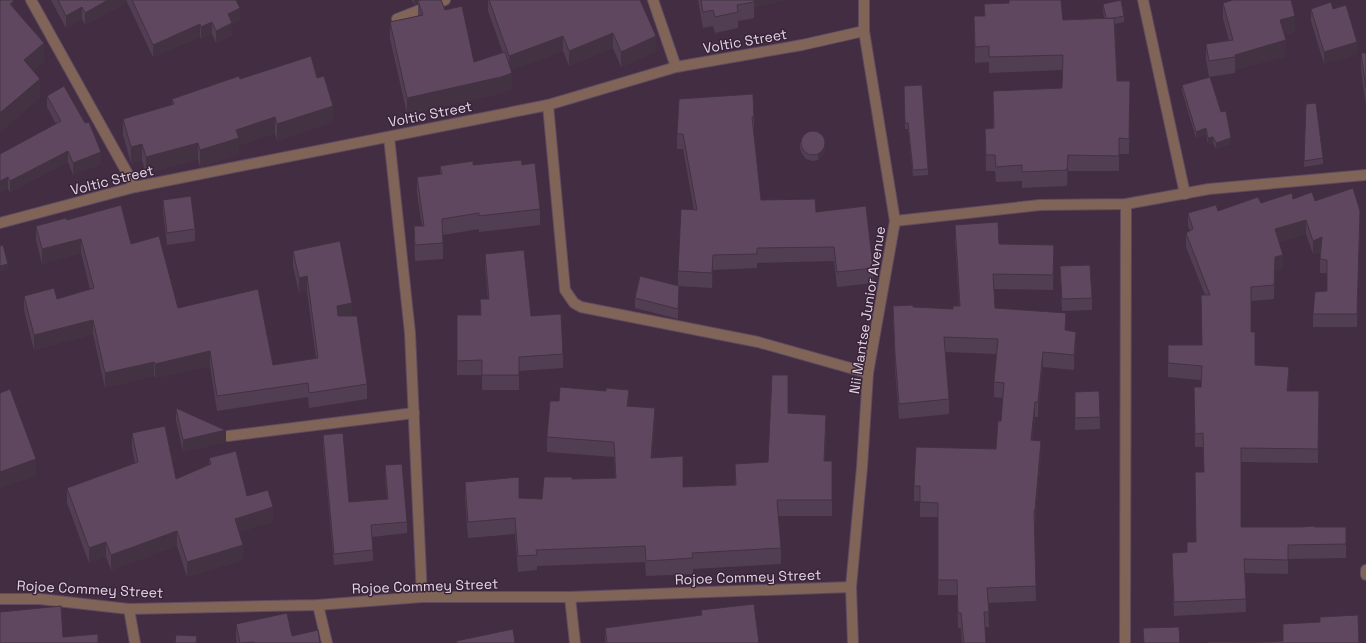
<svg xmlns="http://www.w3.org/2000/svg" width="1366" height="643" viewBox="0 0 1366 643" font-family="'Space Grotesk',sans-serif">
	<style>
		.lines { fill: none; stroke-linecap: round; stroke-linejoin: round }
		.minor-casing { stroke: #5f4b60; stroke-width: 12 }
		.minor { stroke: #806458; stroke-width: 10 }
		.wall { fill: #523e52 }
		.shaded-wall { fill: #423242 }
		.building { fill: #5f485f; stroke: #423242 }
		.labels { text-anchor: middle; stroke-width: 3; stroke-linejoin: round; paint-order: stroke }
		.street-label { font-size: 14px; fill: #e3d5e3; stroke: #382339 }
	</style>
	<rect width="100%" height="100%" fill="#422d43"/>
	<g class="lines">
		<g class="minor-casing">
			<g id="minor">
				<path d="M31,0L135,187"/>
				<path d="M653,0L676,67"/>
				<path d="M1143,0L1185,194"/>
				<path d="M397,19L445,0"/>
				<path d="M548,105L565,290L574,303L581,307L758,342L868,373"/>
				<path d="M389,137L410,333L422,597"/>
				<path d="M895,221L1040,205L1126,204L1209,189L1366,175"/>
				<path d="M0,223L135,187L548,105L676,67L802,45L864,31"/>
				<path d="M228,436L414,413"/>
				<path d="M1366,570V575"/>
				<path d="M570,597L575,643"/>
				<path d="M0,599H40L129,609L318,605L422,597H570L851,587"/>
				<path d="M318,605L327,643"/>
				<path d="M129,609L135,643"/>
				<path d="M853,643L851,587L862,467L868,373L895,221L864,31V0"/>
				<path d="M1125,643L1126,204"/>
			</g>
		</g>
		<use href="#minor" class="minor"/>
	</g>
	<g class="wall">
		<path d="M51,0H236L240,21L232,24V35L216,43L212,34L201,39L200,37L153,57L127,2L85,25L82,19L66,28Z"/>
		<path d="M412,0H441L445,10L474,62L503,53L488,11V0H638L656,51L621,67L613,48L569,66L563,51L511,70L512,89L501,93L407,114L390,39V22L418,16V4L414,5Z"/>
		<path d="M698,0H786L754,7V18L738,21V28L715,33L713,26L703,28Z"/>
		<path d="M1223,3L1295,31L1284,35L1286,56L1235,70V73L1209,77L1206,59V44L1229,40L1223,19Z"/>
		<path d="M984,4L1063,20L1104,18L1103,10V4L1124,16V22L1115,24L1117,81L1130,97L1129,154H1119V171H1068L1067,186L1022,188V181L996,182L995,171H986L985,129H993V91L1062,88L1063,70L989,73V62L975,63L974,16H984Z"/>
		<path d="M1311,9H1333L1357,54L1324,64L1311,21Z"/>
		<path d="M1361,53H1366V105L1361,70Z"/>
		<path d="M317,78L333,122L277,141L275,133L239,145V154L200,167L198,159L146,174L142,160L131,163L123,135V119L172,105V99L240,79Z"/>
		<path d="M1182,85L1231,144L1216,149L1213,143L1208,144L1206,134L1196,138L1182,91Z"/>
		<path d="M904,86L928,169V175L913,176L908,129H905Z"/>
		<path d="M47,96L101,164L73,175L68,162L10,192L8,189L0,192V154L56,124L47,107Z"/>
		<path d="M1306,104L1323,158V164L1304,167Z"/>
		<path d="M754,117V132L761,200L816,212L873,268V283L837,287L834,261L757,263V268L713,270L712,288L679,286L678,319L635,308V298L678,285V271L694,210L683,149H677V134Z"/>
		<path d="M800,142L825,150L823,155L818,160L812,161L806,159L802,154L800,148Z"/>
		<path d="M473,165H522L540,209V225L479,232V229L443,235V259L415,261L414,226H422L417,193V177L440,174V166Z"/>
		<path d="M1293,199L1315,201L1360,224L1357,327H1313V314L1327,291V273H1320V259L1321,252L1313,254L1306,234L1279,242L1283,269L1275,271L1274,299L1251,301V332L1255,365L1289,381L1288,391H1319L1318,463L1241,462V527H1346V558L1288,559V574L1245,573L1246,612L1174,616L1172,567V553L1187,552L1196,542L1204,472L1203,447H1195L1194,401V387H1201V380L1168,377V345H1202L1205,295L1186,247V233L1190,231L1188,226V213L1218,211L1261,203Z"/>
		<path d="M163,200L195,229V241L167,245L163,212Z"/>
		<path d="M67,220L131,244L178,308L273,365L316,358L307,291L299,293L293,266V251L352,316L367,384V399L309,408L308,397L217,411L210,366L155,378L154,376L105,388L93,334L34,350L24,310V296L57,299L90,289L81,253L42,264L36,240V226Z"/>
		<path d="M955,225L999,244L1054,260L1053,290L994,289L995,308L1066,331L1076,347L1074,370L1043,367L1038,417H1035L1032,441L1041,456L1035,525H1034L1036,601L988,603L989,627H985L986,643H962L961,628H958L957,595H938V517H920V501H914V486L996,449L1001,421L1003,398L994,397V382L997,354L945,352L949,399V414L899,419L895,369L893,306L953,309L959,306L955,240Z"/>
		<path d="M485,254L531,316L563,354V368L519,371V390H482V375H457V315H480V299H488L485,268Z"/>
		<path d="M1060,266L1092,298V310L1062,311Z"/>
		<path d="M1099,391L1100,429L1075,430V392Z"/>
		<path d="M629,406L655,424L652,458L683,487L735,485V464L768,462L788,413L826,431L825,461H832V516H778L781,548V564L693,569V574L646,576L645,562L537,566V570L518,572L515,534L468,538L465,498V482L519,498L542,499L572,479L615,478L614,457L547,452V437Z"/>
		<path d="M176,408L226,442L183,452L176,420Z"/>
		<path d="M132,433L176,479L209,465V458L273,522L240,532L243,560L187,577L177,546L111,570L106,557L89,563L67,503V488L135,463L132,448Z"/>
		<path d="M323,435L349,502L387,499L385,476V465L407,522V533L372,537L373,550V561L334,565L323,446Z"/>
		<path d="M701,610L759,643H605V628L701,615Z"/>
		<path d="M236,624L292,636L320,643H237L236,638Z"/>
	</g>
	<g class="shaded-wall">
		<path d="M108,0H127V2L85,25V13Z"/>
		<path d="M414,0H427L418,1V4L414,5Z"/>
		<path d="M752,0H786L754,7V2Z"/>
		<path d="M14,1V21L10,4Z"/>
		<path d="M82,7V19L66,28V16Z"/>
		<path d="M240,8V21L232,24V35L216,43V31L228,14Z"/>
		<path d="M1295,16V31L1280,36V20Z"/>
		<path d="M212,22V34L201,39V27Z"/>
		<path d="M200,24V37L153,57V45Z"/>
		<path d="M613,33V48L569,66V51Z"/>
		<path d="M563,36V51L509,71V56Z"/>
		<path d="M656,36V51L621,67V52Z"/>
		<path d="M1286,40V56L1235,70V55Z"/>
		<path d="M1357,42V54L1324,64V52Z"/>
		<path d="M44,43V62L24,80V60Z"/>
		<path d="M512,73V89L501,93L407,114V98Z"/>
		<path d="M40,79V98L0,133V113Z"/>
		<path d="M333,106V122L277,141V124Z"/>
		<path d="M275,117V133L239,145V154L200,167V150L236,130Z"/>
		<path d="M1206,128V134L1196,138V132Z"/>
		<path d="M1213,137V143L1208,144V138Z"/>
		<path d="M1231,138V144L1216,149V143Z"/>
		<path d="M198,143V159L146,174V157Z"/>
		<path d="M142,144V160L131,163V147Z"/>
		<path d="M825,144V150L823,155L818,160V154Z"/>
		<path d="M68,151V162L10,192V181Z"/>
		<path d="M101,152V164L73,175V163Z"/>
		<path d="M1068,155V171L1067,186V170Z"/>
		<path d="M8,177V189L0,192V181Z"/>
		<path d="M1360,211V224L1357,327V314Z"/>
		<path d="M1306,220V234L1275,243V229Z"/>
		<path d="M1322,237V251L1313,254V241Z"/>
		<path d="M81,239V253L42,264V249Z"/>
		<path d="M713,255V270L712,288V273Z"/>
		<path d="M1283,255V269L1275,271L1274,299V285L1275,257Z"/>
		<path d="M8,264V270L0,272V266Z"/>
		<path d="M307,276V291L299,293V278Z"/>
		<path d="M679,286V296L678,319V309Z"/>
		<path d="M352,303V317L337,320V306Z"/>
		<path d="M1066,313V328L1065,345V330Z"/>
		<path d="M93,320V334L34,350V335Z"/>
		<path d="M1076,332V347L1074,370V355Z"/>
		<path d="M210,351V366L155,378V364Z"/>
		<path d="M1043,352V367L1038,417V402Z"/>
		<path d="M154,362V376L105,388V373Z"/>
		<path d="M1289,367V381L1287,405V391Z"/>
		<path d="M629,390V406L627,422V406Z"/>
		<path d="M1035,402V417L1031,455V440Z"/>
		<path d="M655,408V424L651,474V458Z"/>
		<path d="M826,415V431L824,476V461Z"/>
		<path d="M226,430V442L183,452V440Z"/>
		<path d="M1041,441V456L1035,525V510Z"/>
		<path d="M36,459V476L0,489V472Z"/>
		<path d="M273,507V522L235,534V519Z"/>
		<path d="M177,531V546L111,570V555Z"/>
		<path d="M106,542V557L89,563V548Z"/>
		<path d="M243,545V560L187,577V562Z"/>
	</g>
	<g class="building">
		<path d="M0,0H13L14,1L10,4L44,43L24,60L40,79L0,113Z"/>
		<path d="M58,0H108L85,13L82,7L66,16Z"/>
		<path d="M132,0H236L240,8L228,14L232,23L216,31L212,22L201,27L200,24L153,45Z"/>
		<path d="M421,0H441L445,10L462,6L474,62L505,52L512,73L501,77L407,98L390,22L423,15L418,1Z"/>
		<path d="M489,0H640L656,36L621,52L613,33L569,51L563,36L509,56Z"/>
		<path d="M701,0H754V2L737,5L738,12L715,17L713,10L703,12Z"/>
		<path d="M1009,0H1061L1063,20L1114,18L1117,81H1130L1129,139L1119,138V156L1068,155L1067,170L1022,172V165L996,167L995,155H986L985,129L994,128L993,91L1062,88L1063,55L989,57V46L975,47L974,16H985L984,4L1009,3Z"/>
		<path d="M1121,0L1124,16L1114,18H1106L1103,4Z"/>
		<path d="M1233,0H1291L1295,16L1280,20L1286,40L1235,55V57L1209,61L1206,44L1233,40L1223,3Z"/>
		<path d="M1331,2L1333,9L1346,5L1357,42L1324,52L1311,9Z"/>
		<path d="M1361,53H1366V88Z"/>
		<path d="M311,56L317,78L324,76L333,106L277,124L275,117L236,130L239,138L200,150L198,143L146,157L142,144L131,147L123,119L174,104L172,99L239,76L240,79Z"/>
		<path d="M1210,77L1221,112L1226,111L1231,138L1216,143L1213,137L1208,138L1206,128L1196,132L1182,85Z"/>
		<path d="M922,85L928,169L913,170L908,123H905L904,86Z"/>
		<path d="M64,86L85,123L89,122L101,152L73,163L68,151L10,181L8,177L0,181V154L61,121L47,96Z"/>
		<path d="M753,94L754,117H752L761,200L815,199L816,212L866,206L873,268L837,272L834,247L757,248V254L713,255L712,273L678,271L681,209L697,210L683,134H677L679,99Z"/>
		<path d="M1316,103L1323,158L1304,161L1306,104Z"/>
		<circle cx="813" cy="143" r="12"/>
		<path d="M521,160L522,165L535,163L540,209L479,216V213L442,219L443,243L415,245L414,226H424L417,177L442,174L440,166L473,161V165Z"/>
		<path d="M1353,188L1360,211L1357,314H1313L1315,292L1327,291V260L1320,259L1322,237L1313,241L1306,220L1275,229L1283,255L1275,257L1274,285L1251,287V332H1255V365L1289,367L1287,391H1319L1318,449L1241,448V527H1302L1314,526V527H1346V544L1288,545V560L1244,559L1246,599L1174,602L1172,553L1187,552V542H1196L1195,472H1204L1203,433L1195,434L1194,387H1201L1202,366L1168,363V345H1202L1201,295H1210L1186,233L1193,229L1188,213L1216,205L1218,211L1258,197L1261,203L1292,193L1293,199L1312,192L1315,201Z"/>
		<path d="M191,196L195,229L167,233L163,200Z"/>
		<path d="M121,205L131,244L159,236L178,308L258,289L273,365L318,358L307,276L299,278L293,251L340,241L352,303L337,306L338,316H357L367,384L309,393L308,383L217,396L210,351L155,364L154,362L105,373L93,320L34,335L24,296L54,288L57,299L94,288L81,239L42,249L36,226L66,218L67,220Z"/>
		<path d="M998,222L999,244L1054,245L1053,275L993,274L995,308L1066,313L1065,330L1076,332L1074,355L1043,352L1038,402H1035L1031,440L1041,441L1035,510H1034L1036,586L987,588L989,612H984L986,643H964L961,613H958L957,580H938V503L920,502V486H914L916,447L996,449L998,421H1001L1004,383L994,382L998,339L944,337L949,399L899,404L895,354L893,306L913,305V307L953,309V306H960L955,225Z"/>
		<path d="M3,245L8,264L0,266V246Z"/>
		<path d="M524,250L531,316L561,314L563,354L519,357V375H482V360L457,361V315H481L480,299H489L485,254Z"/>
		<path d="M1090,265L1092,298L1062,299L1060,266Z"/>
		<path d="M640,276L679,286L678,309L635,298Z"/>
		<path d="M772,375H788V413L826,415L824,461H832V500H777L781,548L692,553L693,558L646,561L645,546L536,550L537,555L518,556L515,518L468,522L465,482L519,477V498L542,499L544,477H572V479L616,478L614,442L547,437L550,401H559L560,387L606,391V388L629,390L627,406L655,408L651,458L683,456V487L736,485L735,464L768,462Z"/>
		<path d="M10,389L36,459L0,472V393Z"/>
		<path d="M1099,391L1100,417L1075,418V392Z"/>
		<path d="M176,408L225,430H226L183,440Z"/>
		<path d="M165,426L176,479L211,464L209,458L236,451L247,496L268,490L273,507L235,519L243,545L187,562L177,531L111,555L106,542L89,548L67,488L138,462L132,433Z"/>
		<path d="M343,433L349,502L388,499L385,465L402,464L407,522L371,525L373,550L334,554L323,435Z"/>
		<path d="M754,604L759,643H607L605,628L702,615L701,610Z"/>
		<path d="M61,606L63,637L98,634V643H0V612Z"/>
		<path d="M287,613L292,636L318,630L320,643H254V642L240,643L236,624Z"/>
		<path d="M1358,615L1359,643H1208V642H1239V643L1283,641V624L1320,622V617Z"/>
		<path d="M1179,627L1180,643H1144L1143,628Z"/>
		<path d="M513,629L515,643H457L456,641Z"/>
		<path d="M176,635L197,636L196,643H175Z"/>
	</g>
	<g class="labels">
		<g class="street-label">
			<text transform="translate(745 41) rotate(-10)" y="5">Voltic Street</text>
			<text transform="translate(430 114) rotate(-11)" y="5">Voltic Street</text>
			<text transform="translate(112 180) rotate(-14)" y="5">Voltic Street</text>
			<text transform="translate(867 310) rotate(-81)" y="5">Nii Mantse Junior Avenue</text>
			<text transform="translate(748 577) rotate(-2)" y="5">Rojoe Commey Street</text>
			<text transform="translate(425 586) rotate(-2)" y="5">Rojoe Commey Street</text>
			<text transform="translate(90 589) rotate(3)" y="5">Rojoe Commey Street</text>
		</g>
	</g>
</svg>
